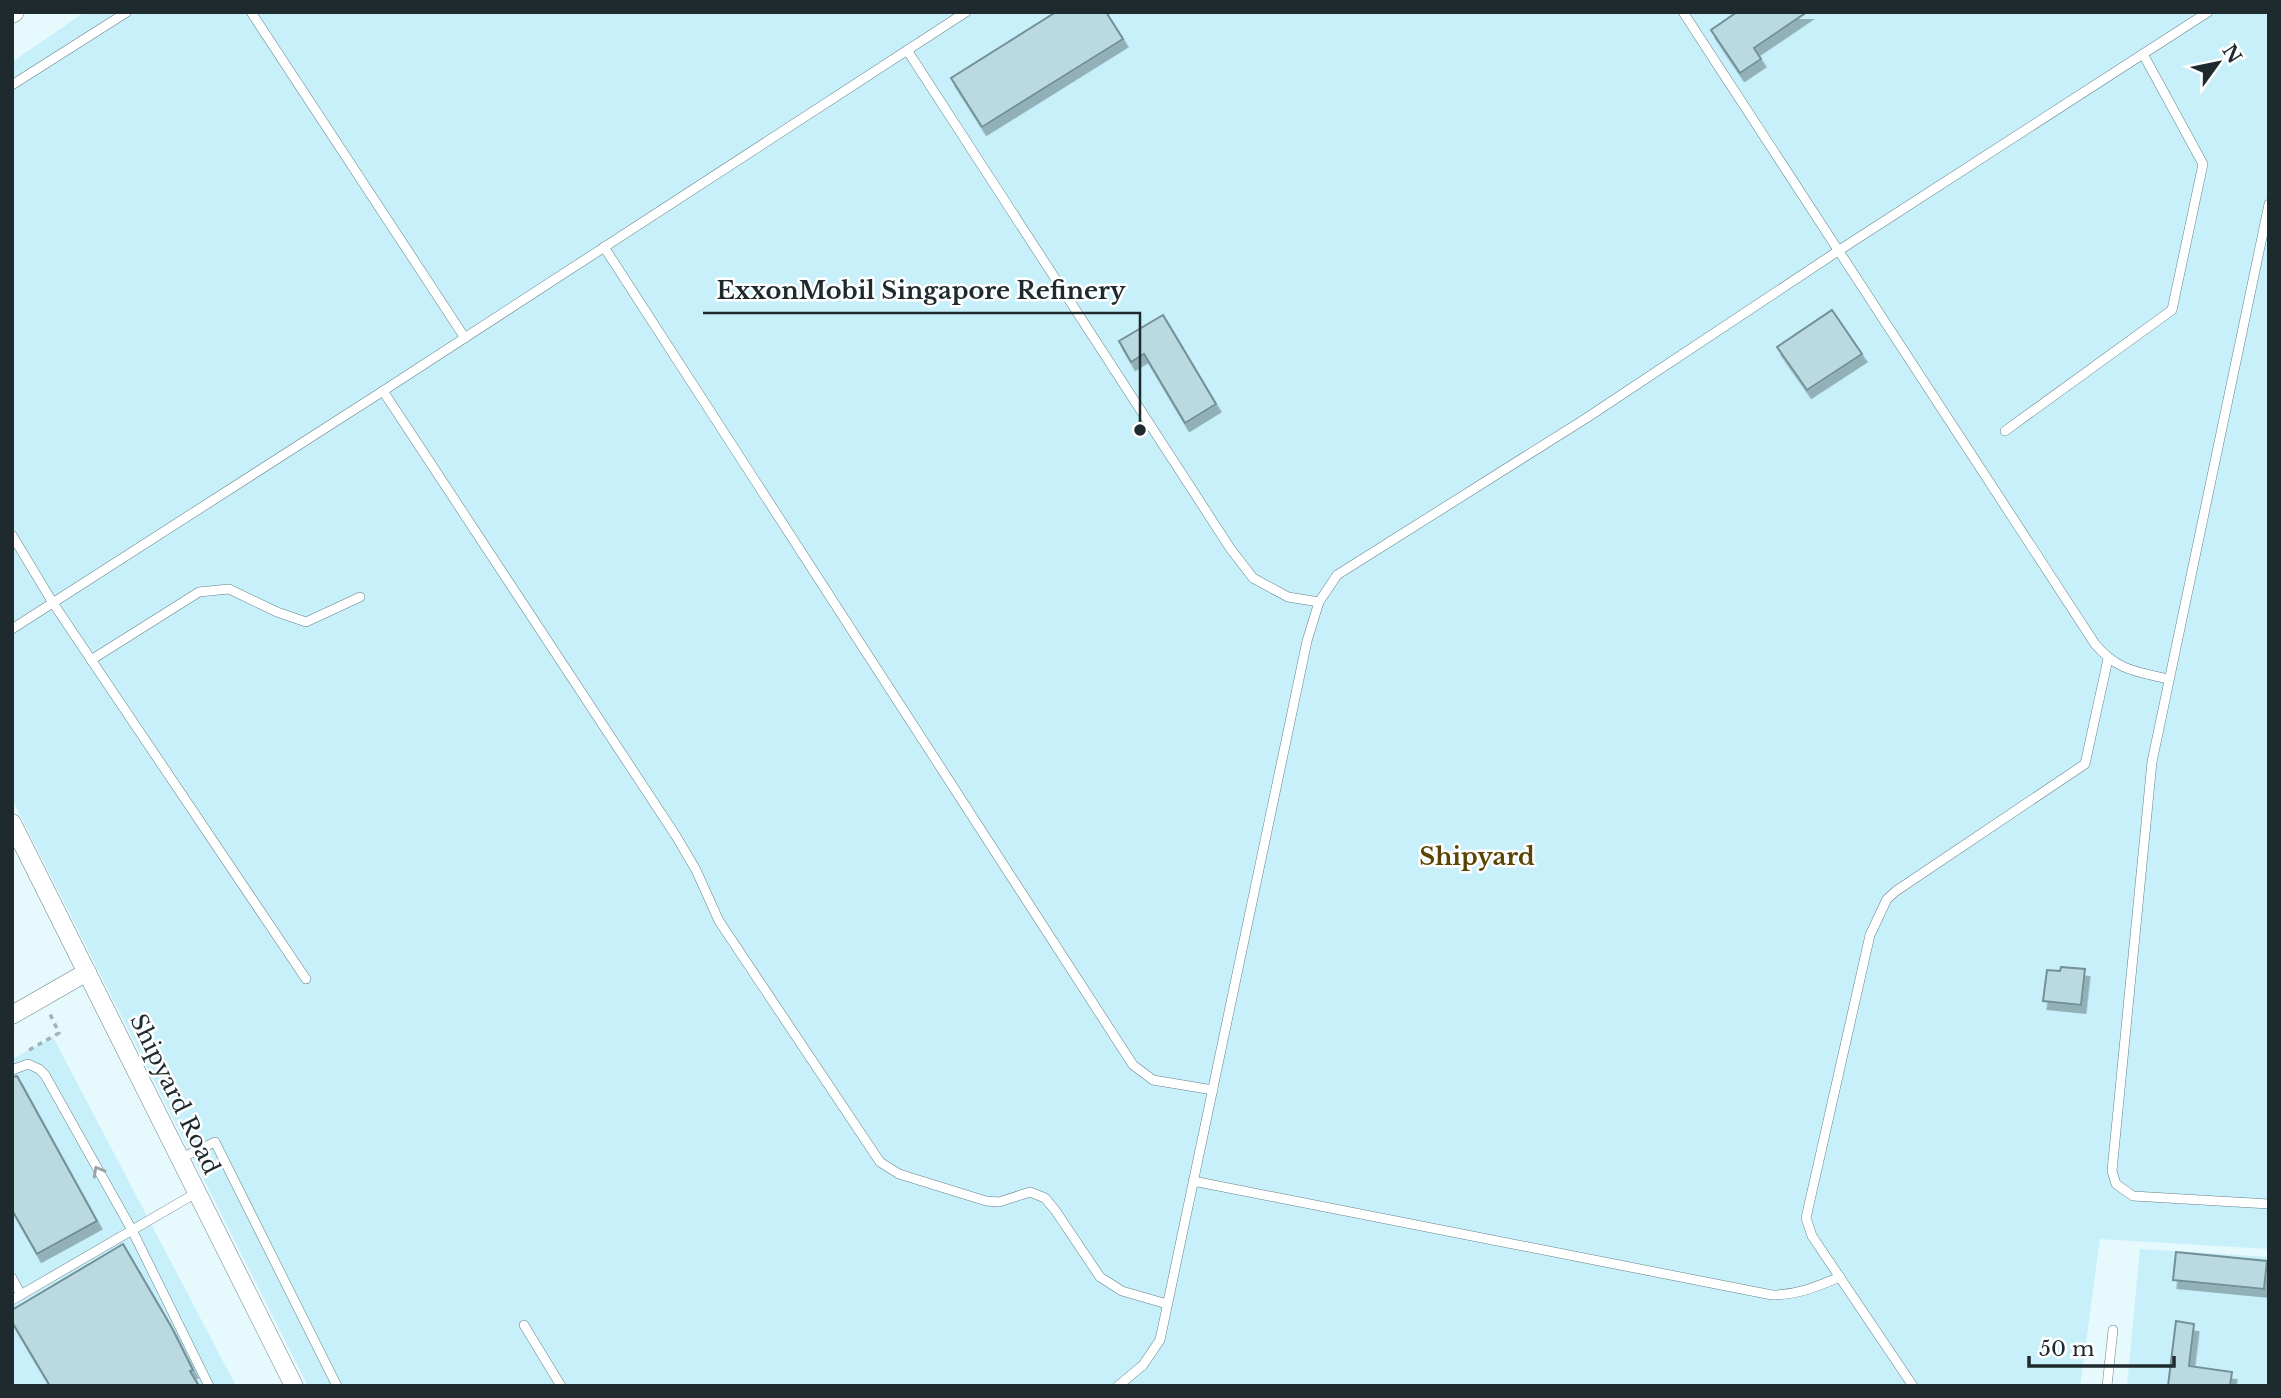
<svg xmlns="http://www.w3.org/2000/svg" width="2281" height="1398" viewBox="0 0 2281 1398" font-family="'Libre Baskerville',serif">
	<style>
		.built { fill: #c7f0fa }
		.building { fill: #bad9e1; stroke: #739098; stroke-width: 2; filter: url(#shadow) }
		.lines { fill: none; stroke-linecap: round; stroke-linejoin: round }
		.service-casing { stroke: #658189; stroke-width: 10 }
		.minor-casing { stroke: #658189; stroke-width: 19 }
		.path { stroke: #a2b3b6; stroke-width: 3.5; stroke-dasharray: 5 5; stroke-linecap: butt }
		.service { stroke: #fff; stroke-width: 9 }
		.minor { stroke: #fff; stroke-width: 18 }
		.oneway { stroke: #9a9fa0 }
		.labels { text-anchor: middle; stroke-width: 5; stroke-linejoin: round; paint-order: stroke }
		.street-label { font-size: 23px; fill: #1e2a2d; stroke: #fff }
		.neighbourhood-label { font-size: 24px; font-weight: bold; fill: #5a4504; stroke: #fff }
		.leader { fill: none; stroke: #1e2a2d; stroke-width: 2.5 }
		.callout-dot { fill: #1e2a2d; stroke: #fff; stroke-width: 2.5 }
		.callout-label { font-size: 24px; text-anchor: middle; font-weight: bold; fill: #1e2a2d; stroke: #fff; stroke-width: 5; stroke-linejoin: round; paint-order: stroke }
	</style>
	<defs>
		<filter id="shadow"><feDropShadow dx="4.5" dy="8" stdDeviation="0" flood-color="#0004"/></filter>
	</defs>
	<rect width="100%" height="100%" fill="#e6f9fd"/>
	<g class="built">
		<path d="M85,12H2269V1249L2100,1239L2080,1386H308L12,799V62Z"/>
		<path d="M53,1037L236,1386H12V1059Z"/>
		<path d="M2140,1249L2269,1257V1386H2127Z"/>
	</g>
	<g class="building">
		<path d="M1056,12H1106L1123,39L982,127L951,78Z"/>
		<path d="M1737,12H1807L1754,48L1761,59L1740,73L1711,30Z"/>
		<path d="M1832,310L1862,354L1807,390L1777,347Z"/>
		<path d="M1163,315L1216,404L1185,423L1144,354L1131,362L1119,341Z"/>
		<path d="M2061,967L2085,969L2081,1005L2043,1001L2047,970L2060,971Z"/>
		<path d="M17,1076L97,1221L37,1254L12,1210V1077Z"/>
		<path d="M123,1244L172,1328L193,1370L190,1371L199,1386H50L12,1322V1310Z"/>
		<path d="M2176,1252L2267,1261L2264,1289L2173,1280Z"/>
		<path d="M2176,1321L2194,1324L2189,1366L2232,1372L2230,1386H2168Z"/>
	</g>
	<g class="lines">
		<g class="service-casing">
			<g id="service">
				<path d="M251,12L465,338"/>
				<path d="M1683,12L2095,644C2118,671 2135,671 2168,679"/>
				<path d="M907,50L1230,548L1253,578L1288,597L1319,602"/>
				<path d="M12,85L127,12"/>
				<path d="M2269,204L2152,762L2112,1171L2116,1184L2133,1196L2269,1204"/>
				<path d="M604,247L1133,1065L1153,1080L1213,1090"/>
				<path d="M383,391L676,836L696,870L719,921L880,1162L899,1174L986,1201L999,1202L1030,1192L1045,1198L1055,1210L1100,1277L1122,1291L1167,1304"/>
				<path d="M2005,431L2172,310L2203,164L2143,54"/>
				<path d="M12,535L53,603L306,979"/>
				<path d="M12,629L383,391L966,12"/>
				<path d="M91,660L199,592L229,589L277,612L306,622L360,597"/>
				<path d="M12,1070L28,1064L39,1069L45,1075L132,1230L209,1386"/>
				<path d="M179,1159L215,1142L337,1386"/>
				<path d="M1193,1181L1772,1295C1797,1295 1816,1287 1840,1277"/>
				<path d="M12,1278L21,1295"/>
				<path d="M12,1300L196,1193"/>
				<path d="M524,1325L561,1386"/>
				<path d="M1118,1386L1143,1365L1160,1340L1307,641L1319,602L1337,575L1588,417L1838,251L2208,12"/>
				<path d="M1913,1386L1812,1236L1806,1218L1870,935L1887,899L1896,891L2085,764L2108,659"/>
				<path d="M2107,1386L2113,1330"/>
			</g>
		</g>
		<g class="minor-casing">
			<g id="minor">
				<path d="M12,14L15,12"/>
				<path d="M12,823L294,1386"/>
				<path d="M12,1015L87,972"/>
			</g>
		</g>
		<path class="path" d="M29,1050L59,1033L50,1014"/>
		<use href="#service" class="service"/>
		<use href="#minor" class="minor"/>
	</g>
	<defs><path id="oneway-chevron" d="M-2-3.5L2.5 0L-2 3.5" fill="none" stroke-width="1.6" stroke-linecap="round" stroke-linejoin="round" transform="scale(1.75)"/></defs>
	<use class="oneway" href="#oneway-chevron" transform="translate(98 1171) rotate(-119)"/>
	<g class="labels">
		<g class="street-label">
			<text transform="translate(175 1094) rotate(64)" y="8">Shipyard Road</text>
		</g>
		<g class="neighbourhood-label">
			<text x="1477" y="865">Shipyard</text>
		</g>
	</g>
	<path class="leader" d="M1140 430L1140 313H703"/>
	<circle class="callout-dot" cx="1140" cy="430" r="7"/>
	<g class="callout-label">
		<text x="921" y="299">ExxonMobil Singapore Refinery</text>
	</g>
	<rect width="2281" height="1398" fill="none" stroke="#1e2a2d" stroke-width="28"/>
	<g transform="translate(2218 63) rotate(57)" stroke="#ffffff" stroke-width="5" paint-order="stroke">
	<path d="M0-5L12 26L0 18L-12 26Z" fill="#1e2a2d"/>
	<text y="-10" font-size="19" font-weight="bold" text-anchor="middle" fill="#1e2a2d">N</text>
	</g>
	<path d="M2029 1356v10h145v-10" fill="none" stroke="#1e2a2d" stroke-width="3.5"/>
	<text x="2039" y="1356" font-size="21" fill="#1e2a2d" stroke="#ffffff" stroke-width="5" paint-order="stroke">50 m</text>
</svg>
